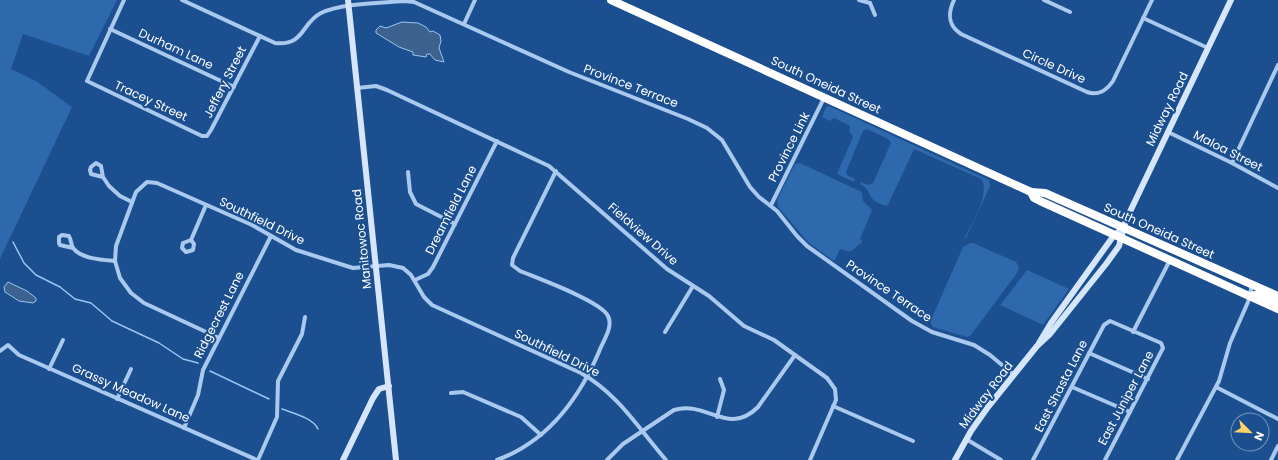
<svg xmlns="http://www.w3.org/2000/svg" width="1278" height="460" viewBox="0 0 1278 460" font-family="Poppins,sans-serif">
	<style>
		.green { fill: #2e69ad }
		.water { fill: #3c6290; stroke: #9cc4f0 }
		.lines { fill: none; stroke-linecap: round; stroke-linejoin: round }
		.stream { stroke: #9cc4f0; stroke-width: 1.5 }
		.street { stroke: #a9c9ee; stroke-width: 4 }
		.secondary { stroke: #d6e6fa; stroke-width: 6 }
		.highway { stroke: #fff; stroke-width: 8 }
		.labels { text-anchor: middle; stroke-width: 4; stroke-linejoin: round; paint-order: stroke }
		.street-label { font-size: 12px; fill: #fff; stroke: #1b4f8f }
	</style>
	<rect width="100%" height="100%" fill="#1b4f8f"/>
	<g class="green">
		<path d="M0,0H117L89,56L23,34L11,69L36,81L72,107L0,259Z"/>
		<path d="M829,106L989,180L990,186L966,238L964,239C971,225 991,193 981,179L914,149L888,205L886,206C865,200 873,190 860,184L861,182L868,185L873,183L891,143L888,139L867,129L863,131L846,172L847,175L855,179L854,182L837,174L853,137L849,131L850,126L834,118L830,121L822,117L826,107Z"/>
		<path d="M800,163L862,192L863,201L872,210L860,239L862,240C861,245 863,242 858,245C848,254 854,252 840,249L835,260H832L808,242L778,207L777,200L795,164Z"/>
		<path d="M970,243H973L1016,262L1019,267L1017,273L971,335L967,337L933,327L930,322L963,247Z"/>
		<path d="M1027,270L1069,289L1043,325L1000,305Z"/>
	</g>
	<g class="water">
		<path d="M402,22L418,23L426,27L430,32L433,31L440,35L441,41L439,48L444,62L435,60L430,54H427L426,57L413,55V52L399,47L376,33V30L380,26L386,28Z"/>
		<path d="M8,282L27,291L36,298V301L33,303L19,301L5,292L4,287Z"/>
	</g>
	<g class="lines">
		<g class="stream">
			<path d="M13,242L24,263L36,275L60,287L75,299L91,303L112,321L159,343L183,359L198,363"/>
			<path d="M210,371L269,399"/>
			<path d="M282,409C293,413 313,418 318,429"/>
		</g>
		<g class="street">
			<path d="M124,0L87,81L202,136H207L211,130L260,36"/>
			<path d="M182,0L275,43C305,46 301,23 321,13C340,3 382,3 404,1L414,2L569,72L688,119L707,128L722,140L750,187L759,197L777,211L797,236L807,246L912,321L932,332L974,345L990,355L1014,375"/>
			<path d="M859,0L870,3"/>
			<path d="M954,0C948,13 947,25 961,34L1087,92C1098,96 1107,90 1113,81L1152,0"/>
			<path d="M1044,0L1070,12"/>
			<path d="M870,3L875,15"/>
			<path d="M1143,18L1208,48"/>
			<path d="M464,24L475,0"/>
			<path d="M110,29L234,87"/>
			<path d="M357,88L376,86L387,90L549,166L667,269L709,296L744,326L774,340L827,378L835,389L836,400L810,460"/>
			<path d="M1168,132L1232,163L1278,188"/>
			<path d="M1232,163L1278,65"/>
			<path d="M408,172L410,192L416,204L455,224"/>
			<path d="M103,177L91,174L90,170L91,167L96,163L101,166L103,177L109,186L120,196L132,202"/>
			<path d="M771,205L824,98"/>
			<path d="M191,240L194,244L193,250L186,252L182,248L183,243L191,240L206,205"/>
			<path d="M73,248L60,245L59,243V237L62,235L69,236C71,239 71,245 73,248C81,259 103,260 115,261"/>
			<path d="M415,280L428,274L433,267L497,141"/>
			<path d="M665,332L693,286"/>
			<path d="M1133,332L1170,260"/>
			<path d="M219,338L144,303L131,293L120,278L115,261L116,246L136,192L147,182L157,183L252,225L296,250L353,268L389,265L403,268L411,275L424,297L432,305L581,373C618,394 639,429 666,460"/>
			<path d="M0,351L8,345L19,355L257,460"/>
			<path d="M1089,353L1148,379"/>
			<path d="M49,369L63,340"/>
			<path d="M1072,387L1130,412"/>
			<path d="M1216,387L1278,419"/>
			<path d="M451,393L463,392L521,417L541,435"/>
			<path d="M117,399L131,369"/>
			<path d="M833,406L913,441"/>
			<path d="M717,417L724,390L720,379"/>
			<path d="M184,428L198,395L203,370L271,236"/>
			<path d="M966,439L1001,460"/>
			<path d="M258,460L277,417L278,381L302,334L305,317"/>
			<path d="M497,460C549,441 581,396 601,347C605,338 613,326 608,316C601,301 537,278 520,271L512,265L513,258L556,171"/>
			<path d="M607,460L623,444L674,410C707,400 728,437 758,407L795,355"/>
			<path d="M1033,460L1104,325L1110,321L1161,343L1163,348L1105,460"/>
			<path d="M1177,460L1219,381L1230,343L1248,302L1252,285"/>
			<path d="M1271,460L1278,446"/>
		</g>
		<g class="secondary">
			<path d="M348,0L396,460"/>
			<path d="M1039,343L1051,323L1112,238L1122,228"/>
			<path d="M343,460L373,398L379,389L389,386"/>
			<path d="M955,460L971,431L988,407L1037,346L1050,334L1106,264L1119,246L1126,220L1231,0"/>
		</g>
		<g class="highway">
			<path d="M611,0L1031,192L1045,193L1278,296"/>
			<path d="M1031,192L1034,198L1040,201L1278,309"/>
			<path d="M1250,296L1260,294L1278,301"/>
		</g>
	</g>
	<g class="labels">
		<g class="street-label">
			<text transform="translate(176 49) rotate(25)" y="4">Durham Lane</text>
			<text transform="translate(1054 66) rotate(24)" y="4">Circle Drive</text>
			<text transform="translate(225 82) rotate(-63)" y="4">Jeffery Street</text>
			<text transform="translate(826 85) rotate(25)" y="4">South Oneida Street</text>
			<text transform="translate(631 86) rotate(21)" y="4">Province Terrace</text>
			<text transform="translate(151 101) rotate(25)" y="4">Tracey Street</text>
			<text transform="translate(1167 109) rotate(-64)" y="4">Midway Road</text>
			<text transform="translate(789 147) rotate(-63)" y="4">Province Link</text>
			<text transform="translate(1228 151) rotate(27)" y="4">Maloa Street</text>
			<text transform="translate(451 210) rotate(-63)" y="4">Dreamfield Lane</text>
			<text transform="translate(262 221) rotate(26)" y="4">Southfield Drive</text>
			<text transform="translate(1159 231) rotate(24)" y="4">South Oneida Street</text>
			<text transform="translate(643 234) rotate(41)" y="4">Fieldview Drive</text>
			<text transform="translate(362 239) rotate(-96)" y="4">Manitowoc Road</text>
			<text transform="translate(889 291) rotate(34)" y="4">Province Terrace</text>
			<text transform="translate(219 315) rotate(-63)" y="4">Ridgecrest Lane</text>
			<text transform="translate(557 353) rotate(26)" y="4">Southfield Drive</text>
			<text transform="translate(1061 386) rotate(-63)" y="4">East Shasta Lane</text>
			<text transform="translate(131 393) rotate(24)" y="4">Grassy Meadow Lane</text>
			<text transform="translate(986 395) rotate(-53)" y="4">Midway Road</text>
			<text transform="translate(1126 398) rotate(-62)" y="4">East Juniper Lane</text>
		</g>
	</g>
	<g transform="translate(1250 432) rotate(114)"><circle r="19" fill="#1b4f8f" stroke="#7695bc"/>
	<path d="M0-3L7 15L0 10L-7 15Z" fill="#ffd166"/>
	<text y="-6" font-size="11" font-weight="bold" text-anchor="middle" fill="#ffffff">N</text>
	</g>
</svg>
